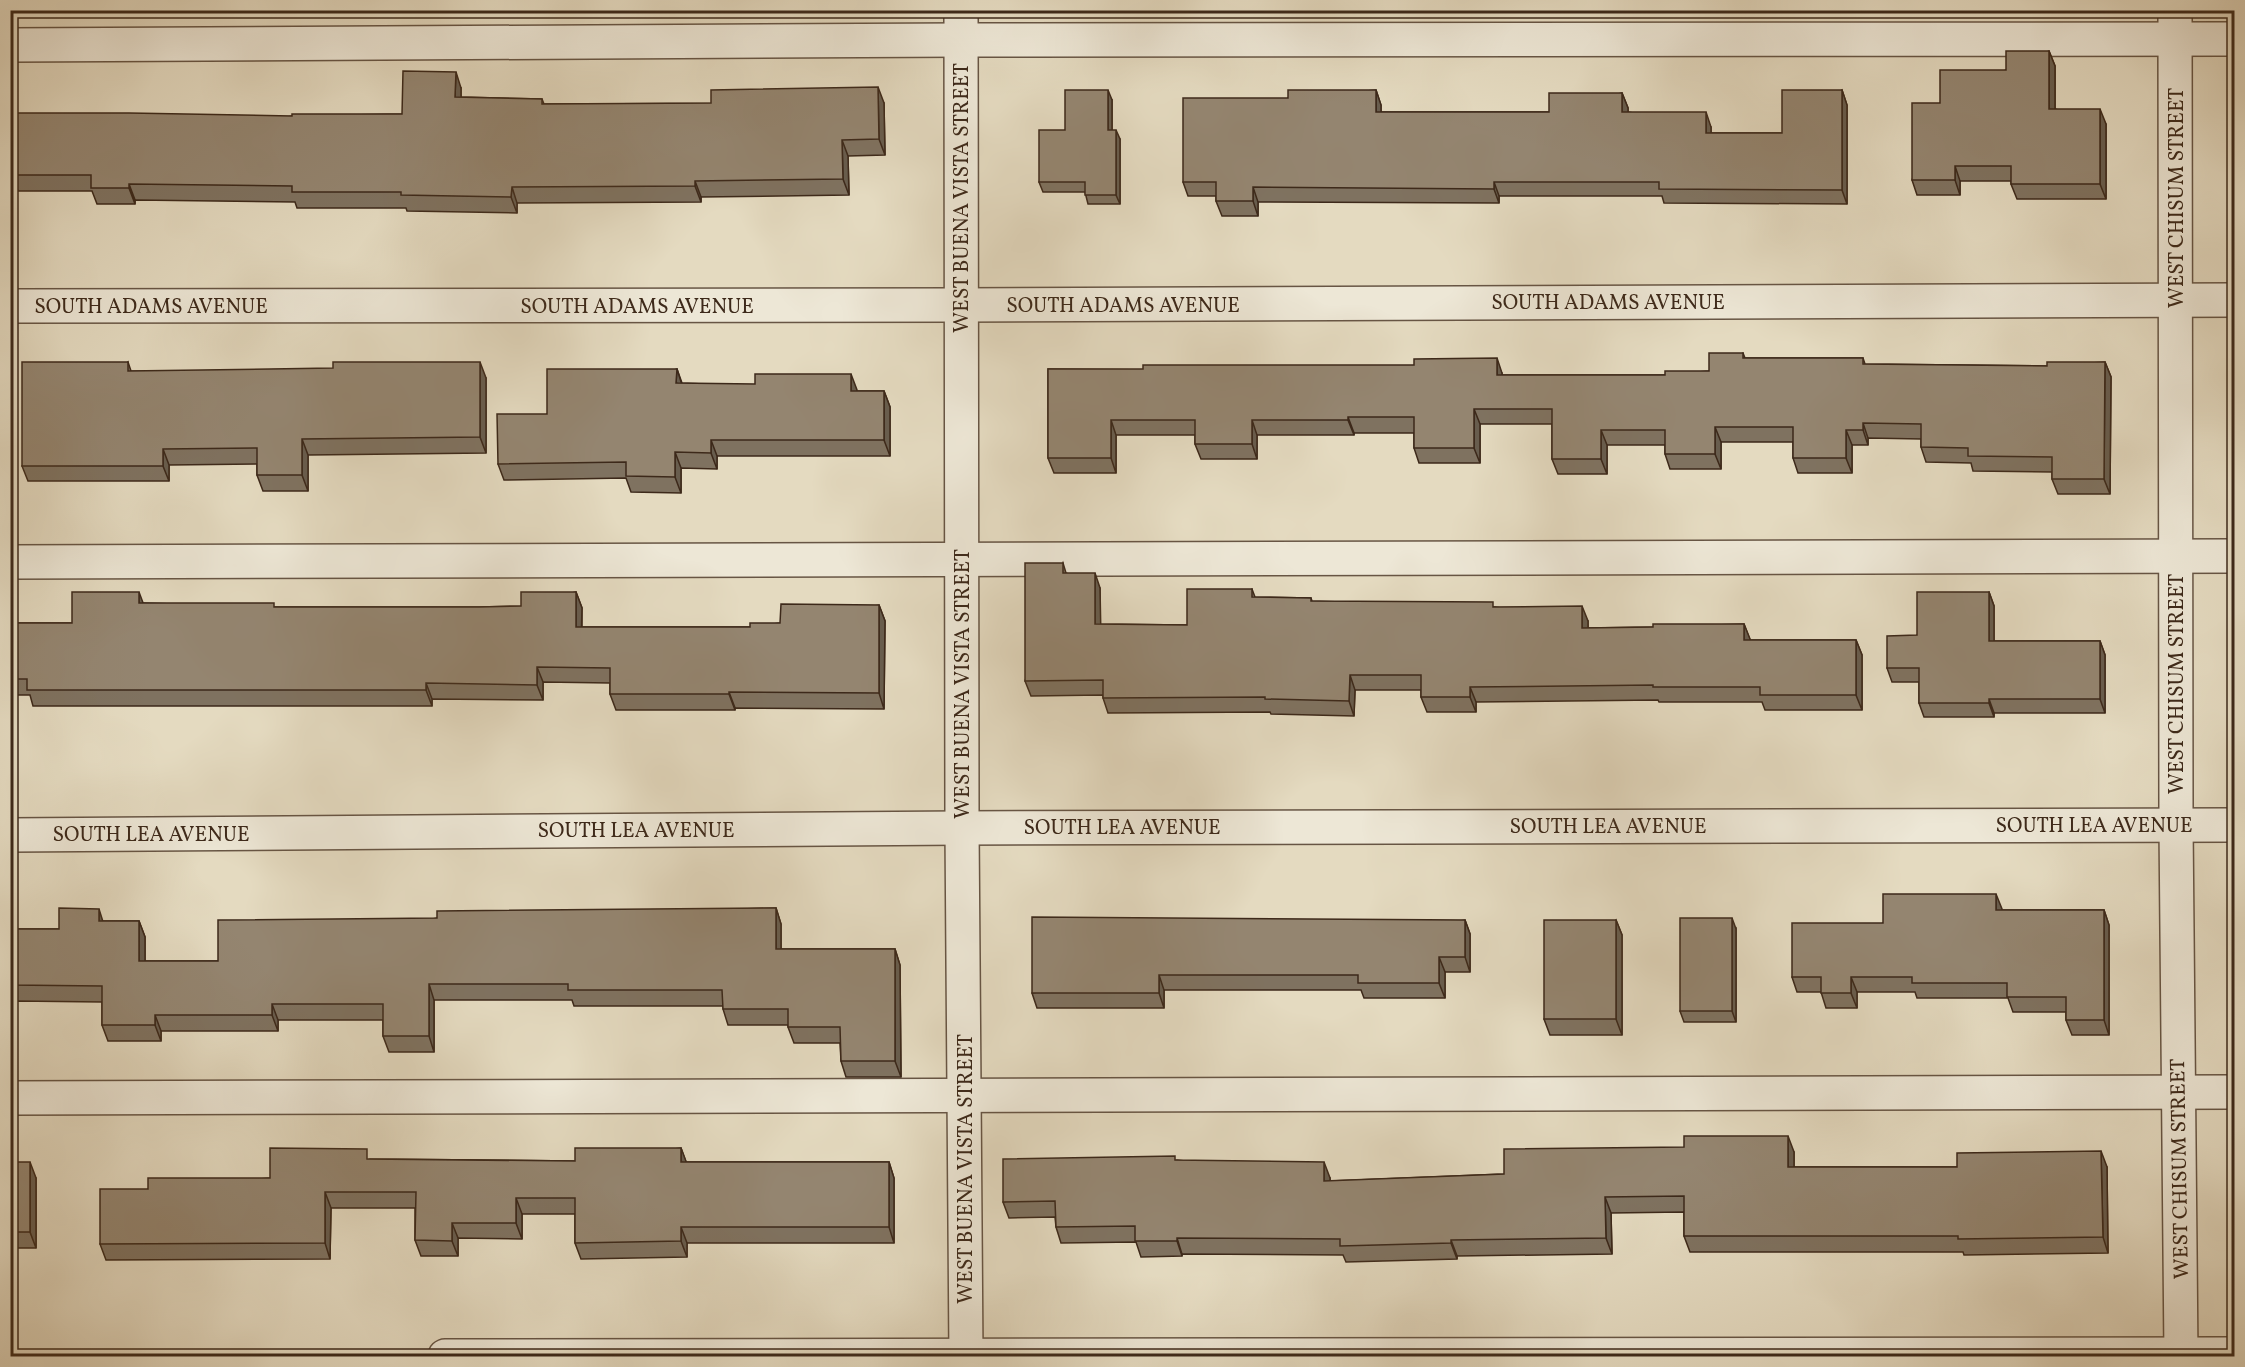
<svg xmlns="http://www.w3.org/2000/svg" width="2245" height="1367" viewBox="0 0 2245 1367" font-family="Vollkorn,serif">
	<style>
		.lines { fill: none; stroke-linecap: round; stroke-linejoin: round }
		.minor-casing { stroke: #675544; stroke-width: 36 }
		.minor { stroke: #ede7d6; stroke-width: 33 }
		.wall { fill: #7f7260; stroke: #3d291a; stroke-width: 1.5 }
		.shaded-wall { fill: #685d4e; stroke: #3d291a; stroke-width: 1.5 }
		.building { fill: #948570; stroke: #3d291a; stroke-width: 1.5 }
		.labels { text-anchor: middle; stroke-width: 5; stroke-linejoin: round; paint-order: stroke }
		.street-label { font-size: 21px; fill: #3d291a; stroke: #ede7d6 }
	</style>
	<rect width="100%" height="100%" fill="#e4dac0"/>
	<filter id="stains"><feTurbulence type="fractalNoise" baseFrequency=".00333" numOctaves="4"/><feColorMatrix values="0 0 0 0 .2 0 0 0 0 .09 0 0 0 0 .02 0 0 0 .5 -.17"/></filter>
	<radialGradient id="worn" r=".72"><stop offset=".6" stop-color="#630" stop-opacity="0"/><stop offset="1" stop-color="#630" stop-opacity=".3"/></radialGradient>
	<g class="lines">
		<g class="minor-casing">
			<g id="minor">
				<path d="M961,10L962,828L966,1356"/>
				<path d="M2175,10L2176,825L2181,1356"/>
				<path d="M10,45L961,40L2234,39"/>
				<path d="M10,306L961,305L2234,300"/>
				<path d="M10,562L2234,556"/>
				<path d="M10,835L962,828L2234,825"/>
				<path d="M10,1098L2234,1092"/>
				<path d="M445,1356L2234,1354"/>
			</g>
		</g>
		<use href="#minor" class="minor"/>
	</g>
	<g class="wall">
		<path d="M2049,51L2055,66V109L2106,124V199H2017L2011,184V181H1960V195H1917L1912,180L1940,103L2006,70Z"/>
		<path d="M461,88V97L542,99L544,104L884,103L885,155L848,156L849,195L701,197V202L517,203V213L407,211L406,208H297L295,202L135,200V204H97L92,191H18L12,175L292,116L402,114Z"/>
		<path d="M1376,90L1381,105V112H1549L1622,93L1628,108V112L1711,127V133H1782L1842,90L1847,105V204L1664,203L1662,196H1499V203L1258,202V216H1222L1216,201V196H1188L1183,182L1288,98Z"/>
		<path d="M1112,100V130L1120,139V204H1088L1085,192H1043L1039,182L1065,130Z"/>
		<path d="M1743,353L1745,358H1863L1865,364L2047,366L2105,362L2111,377L2110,494H2058L2052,479V472L1973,471L1971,463L1926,462L1921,447V439L1868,438V445H1852V473H1798L1793,458V442H1721V469H1670L1665,454V445H1607V474H1558L1552,459V424H1480V463H1419L1414,448V433H1354V435H1257V459H1201L1195,444V435H1116V473H1054L1048,458V369L1502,373V375H1665L1709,371Z"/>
		<path d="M128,362L131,371L486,378V453L308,455V491H263L257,475V464L169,465V481H28L22,466Z"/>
		<path d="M677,369L682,383L857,391H884L890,407V456H717V469L681,468V493L631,492L626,478L504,480L498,464L547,414Z"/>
		<path d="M1063,563L1066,573L1100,588V624L1187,625L1252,589L1255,597L1311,598L1312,601L1495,607L1588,621V628L1653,627L1744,624L1750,640H1856L1862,655V710H1765L1762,702H1659L1658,700L1476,702V712H1427L1421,697V690H1355L1354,716L1271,714L1270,712L1108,713L1103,698V695L1031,696L1025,681Z"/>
		<path d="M576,592L582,608V627H750L780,623L879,605L885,621L884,709L735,708V710H616L610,694V683L543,682V700L432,699V706H33L30,695H10V623H72L143,603L275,607H479L521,606Z"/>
		<path d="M1989,592L1994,606V641H2100L2105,655V713H1994V717H1924L1919,703V682H1892L1887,668L1917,635Z"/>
		<path d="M776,908L781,924V949H895L900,965L901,1077H846L841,1061L840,1043H794L788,1027V1025H728L723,1009V1006H574L572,1000H434V1052H389L383,1036V1020H278V1031H161V1041H108L102,1025V1002L15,1001V1018H10V929H59L103,921H139L145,937V961H218L437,918Z"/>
		<path d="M2002,910H2104L2109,925V1035H2072L2066,1020V1012H2013L2008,998H1917L1915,992H1857V1008H1826L1821,992H1797L1792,977L1883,923Z"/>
		<path d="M1465,920L1470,934V972H1445V998H1364L1361,990H1164V1008H1037L1032,993Z"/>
		<path d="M1616,920L1622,935V1035H1550L1544,1019Z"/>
		<path d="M1736,929V1022H1684L1680,1011Z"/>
		<path d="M681,1148L686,1162H889L894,1178V1243H687V1257L581,1259L575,1243V1214H522V1239L458,1238V1256H421L415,1240V1208H331L330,1259L106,1260L100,1244L148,1189L270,1178L370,1159L575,1161Z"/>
		<path d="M1794,1152V1167H2107L2108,1253L1964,1255L1963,1252H1690L1684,1236V1212L1611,1213L1612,1254L1457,1256V1259L1346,1262L1343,1255L1182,1254V1256L1141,1257L1136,1242L1061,1243L1056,1227L1055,1217L1009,1218L1003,1202L1177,1160L1330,1178V1181L1504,1174Z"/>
		<path d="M10,1162L36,1178V1248H10Z"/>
	</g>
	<g class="shaded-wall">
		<path d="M2049,51L2055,66V124L2049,109Z"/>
		<path d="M456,72L461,88V113L455,97Z"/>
		<path d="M878,87L884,103L885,155L879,139Z"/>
		<path d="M1108,90L1112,100V139L1108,130Z"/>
		<path d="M1376,90L1381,105V127L1376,112Z"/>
		<path d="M1842,90L1847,105V204L1842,190Z"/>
		<path d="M1622,93L1628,108V127L1622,112Z"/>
		<path d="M2100,109L2106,124V199L2100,184Z"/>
		<path d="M1706,112L1711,127V148L1706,133Z"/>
		<path d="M1116,130L1120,139V204L1116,195Z"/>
		<path d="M842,140L848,156L849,195L843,179Z"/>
		<path d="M1955,166L1960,181V195L1955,180Z"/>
		<path d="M695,181L701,197V202L695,186Z"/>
		<path d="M1494,182L1499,196V203L1494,189Z"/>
		<path d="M129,184L135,200V204L129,188Z"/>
		<path d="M512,187L517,203V213L511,197Z"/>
		<path d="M1253,187L1258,202V216L1253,201Z"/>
		<path d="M1497,358L1502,373V390L1497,375Z"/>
		<path d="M480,362L486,378V453L480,437Z"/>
		<path d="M2105,362L2111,377L2110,494L2104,479Z"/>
		<path d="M677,369L682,385L676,383Z"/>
		<path d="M851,374L857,390V407L851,391Z"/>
		<path d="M884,391L890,407V456L884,440Z"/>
		<path d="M1474,409L1480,424V463L1474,448Z"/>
		<path d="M1348,417L1354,433V435L1348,420Z"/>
		<path d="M1111,420L1116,435V473L1111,458Z"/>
		<path d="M1252,420L1257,435V459L1252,444Z"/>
		<path d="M1863,423L1868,438V445L1863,430Z"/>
		<path d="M1715,427L1721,442V469L1715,454Z"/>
		<path d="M1601,430L1607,445V474L1601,459Z"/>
		<path d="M1846,430L1852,445V473L1846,458Z"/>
		<path d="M302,439L308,455V491L302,475Z"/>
		<path d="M711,440L717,456V469L711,453Z"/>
		<path d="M163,449L169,465V481L163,466Z"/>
		<path d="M675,452L681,468V493L675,477Z"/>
		<path d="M1095,573L1100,588L1101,639L1095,624Z"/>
		<path d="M139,592L145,608L139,603Z"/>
		<path d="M576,592L582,608L581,643L576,627Z"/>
		<path d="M1989,592L1994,606V655L1989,641Z"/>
		<path d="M879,605L885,621L884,709L879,693Z"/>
		<path d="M1582,606L1588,621V643L1582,628Z"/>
		<path d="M1744,624L1750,639V655L1744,640Z"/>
		<path d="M1856,640L1862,655V710L1856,695Z"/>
		<path d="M2100,641L2105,655V713L2100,699Z"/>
		<path d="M537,667L543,682V700L537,685Z"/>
		<path d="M1350,675L1355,690L1354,716L1349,701Z"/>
		<path d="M426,683L432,699V706L426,690Z"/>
		<path d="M1470,687L1476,702V712L1470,697Z"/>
		<path d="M729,692L735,708V710L729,694Z"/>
		<path d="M1989,699L1994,713V717L1989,703Z"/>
		<path d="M1996,894L2002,909V925L1996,910Z"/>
		<path d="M776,908L781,924V965L776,949Z"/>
		<path d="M99,909L104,925L99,921Z"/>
		<path d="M2104,910L2109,925V1035L2104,1020Z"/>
		<path d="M1732,918L1736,929V1022L1732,1011Z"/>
		<path d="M1465,920L1470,934V972L1465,957Z"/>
		<path d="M1616,920L1622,935V1035L1616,1019Z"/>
		<path d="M139,921L145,937V977L139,961Z"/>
		<path d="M895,949L900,965L901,1077L895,1061Z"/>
		<path d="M1439,957L1445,972V998L1439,983Z"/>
		<path d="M1159,975L1164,990V1008L1159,993Z"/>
		<path d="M1851,977L1857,992V1008L1851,993Z"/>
		<path d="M429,984L434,1000V1052L429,1036Z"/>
		<path d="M10,987L15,1001V1018L10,1005Z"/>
		<path d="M272,1004L278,1020V1031L272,1015Z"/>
		<path d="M155,1015L161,1031V1041L155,1025Z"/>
		<path d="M1788,1136L1794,1152V1183L1788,1167Z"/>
		<path d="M681,1148L687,1164L681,1162Z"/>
		<path d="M2101,1151L2107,1167L2108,1253L2103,1237Z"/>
		<path d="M30,1162L36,1178V1248L30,1232Z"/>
		<path d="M889,1162L894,1178V1243L889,1227Z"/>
		<path d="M1324,1162L1330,1178V1197L1324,1181Z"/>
		<path d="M325,1192L331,1208L330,1259L325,1243Z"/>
		<path d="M1605,1197L1611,1213L1612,1254L1606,1238Z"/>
		<path d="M516,1198L522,1214V1239L516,1223Z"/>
		<path d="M452,1223L458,1238V1256L452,1241Z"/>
		<path d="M681,1227L687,1243V1257L681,1241Z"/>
		<path d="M1177,1238L1182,1254V1256L1177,1241Z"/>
		<path d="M1451,1240L1457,1256V1259L1451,1243Z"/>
	</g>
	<g class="building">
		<path d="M2006,51H2049V109H2100V184H2011V166H1955V180H1912V103H1940V70H2006Z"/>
		<path d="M403,71L456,72L455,97L542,99V104L711,103V90L878,87L879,139L842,140L843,179L695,181V186L512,187L511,197L401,195V192H292V186L129,184V188H91V175H12V113H129L292,116V114H402Z"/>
		<path d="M1065,90H1108V130H1116V195H1085V182H1039V130H1065Z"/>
		<path d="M1288,90H1376V112H1549V93H1622V112H1706V133H1782V90H1842V190L1659,189V182H1494V189L1253,187V201H1216V182H1183V98H1288Z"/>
		<path d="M1709,353H1743V358H1863V364L2047,366V362H2105L2104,479H2052V457L1968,456V448L1921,447V424L1863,423V430H1846V458H1793V427H1715V454H1665V430H1601V459H1552V409H1474V448H1414V417H1348V420H1252V444H1195V420H1111V458H1048V369H1143V365H1414V359L1497,358V375H1665V371H1709Z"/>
		<path d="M22,362H128V371L333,368V362H480V437L302,439V475H257V448L163,449V466H22Z"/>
		<path d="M547,369H677L676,383L755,384V374H851V391H884V440H711V453L675,452V477L626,476V462L498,464L497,414H547Z"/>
		<path d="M1025,563H1063V573H1095V624L1187,625V589H1252V597L1311,598V601L1493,602V607L1582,606V628L1653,627V624H1744V640H1856V695H1760V687H1653V685L1470,687V697H1421V675H1350L1349,701L1265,699V697L1103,698V680L1025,681Z"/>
		<path d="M72,592H139V603H274V607H479L521,606V592H576V627H750V623H780L781,604L879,605V693L729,692V694H610V668L537,667V685L426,683V690H27V679H10V623H72Z"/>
		<path d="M1917,592H1989V641H2100V699H1989V703H1919V668H1887V636L1917,635Z"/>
		<path d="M1883,894H1996V910H2104V1020H2066V997H2007V983H1912V977H1851V993H1821V977H1792V923H1883Z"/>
		<path d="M59,908L99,909V921H139V961H218V920L437,918V911L776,908V949H895V1061H841L840,1027H788V1009H723L722,990H568V984H429V1036H383V1004H272V1015H155V1025H102V986L10,985V929H59Z"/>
		<path d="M1032,917L1465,920V957H1439V983H1358V975H1159V993H1032Z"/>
		<rect x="1680" y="918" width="52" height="93"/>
		<rect x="1544" y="920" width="72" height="99"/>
		<path d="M1684,1136H1788V1167H1957V1153L2101,1151L2103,1237L1958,1239V1236H1684V1196L1605,1197L1606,1238L1451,1240V1243L1340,1246V1239L1177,1238V1241H1135V1226L1056,1227L1055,1201L1003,1202V1159L1175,1156V1160L1324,1162V1181L1504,1174V1149L1684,1147Z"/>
		<path d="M270,1148L367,1149V1159L575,1161V1148H681V1162H889V1227H681V1241L575,1243V1198H516V1223H452V1241L415,1240L416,1192H325V1243L100,1244V1189H148V1178H270Z"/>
		<rect x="10" y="1162" width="20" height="70"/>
	</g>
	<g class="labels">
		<g class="street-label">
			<text transform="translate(961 198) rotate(-90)" y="7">WEST BUENA VISTA STREET</text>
			<text transform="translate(2176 198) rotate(-90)" y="7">WEST CHISUM STREET</text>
			<text x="1608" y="309">SOUTH ADAMS AVENUE</text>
			<text x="1123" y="312">SOUTH ADAMS AVENUE</text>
			<text x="151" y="313">SOUTH ADAMS AVENUE</text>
			<text x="637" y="313">SOUTH ADAMS AVENUE</text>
			<text transform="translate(962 684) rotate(-90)" y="7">WEST BUENA VISTA STREET</text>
			<text transform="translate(2176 684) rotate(-90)" y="7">WEST CHISUM STREET</text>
			<text x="2094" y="832">SOUTH LEA AVENUE</text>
			<text x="1608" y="833">SOUTH LEA AVENUE</text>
			<text x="1122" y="834">SOUTH LEA AVENUE</text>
			<text x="636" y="837">SOUTH LEA AVENUE</text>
			<text x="151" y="841">SOUTH LEA AVENUE</text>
			<text transform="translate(965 1169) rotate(-90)" y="7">WEST BUENA VISTA STREET</text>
			<text transform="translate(2179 1169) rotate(-91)" y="7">WEST CHISUM STREET</text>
		</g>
	</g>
	<rect width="2245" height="1367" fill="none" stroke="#e4dac0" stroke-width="36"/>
	<rect x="12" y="12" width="2221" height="1343" fill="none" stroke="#3d291a" stroke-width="3"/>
	<rect x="18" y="18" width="2209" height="1331" fill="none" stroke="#3d291a" stroke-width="1.5"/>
	<rect width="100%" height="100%" filter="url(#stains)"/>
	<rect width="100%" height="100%" fill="url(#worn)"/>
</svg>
